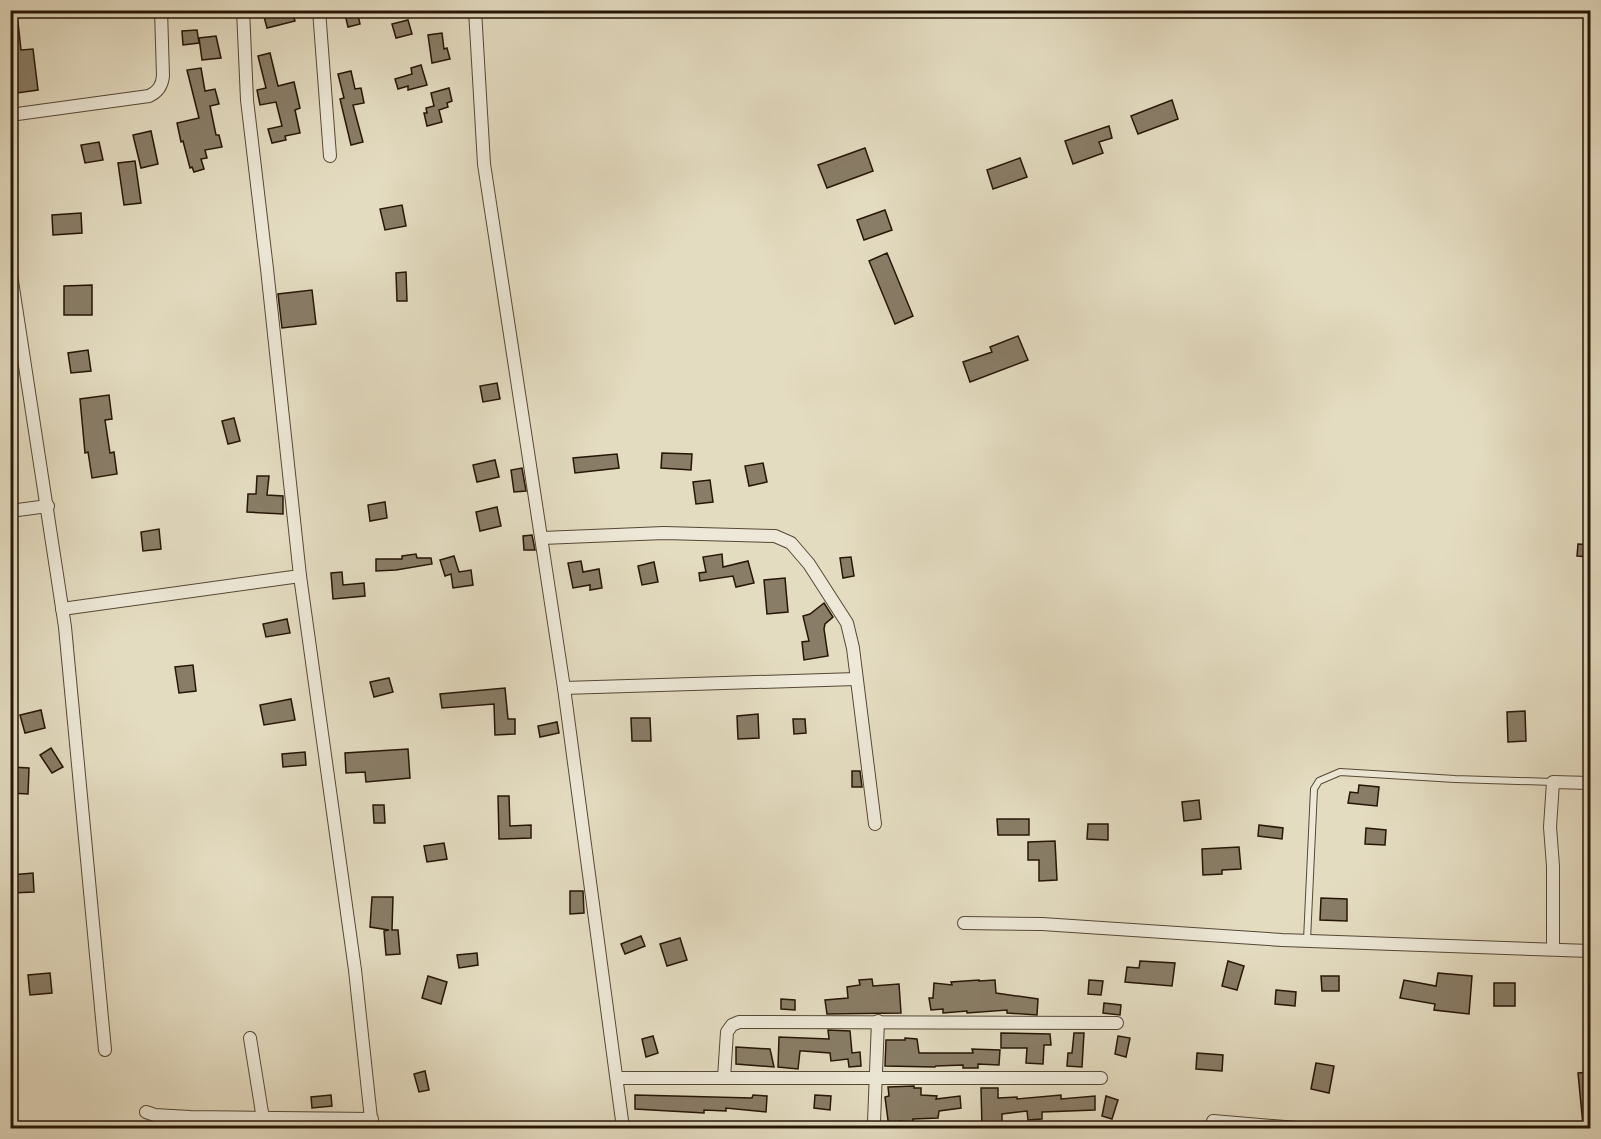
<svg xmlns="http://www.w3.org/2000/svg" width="1601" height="1139" viewBox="0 0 1601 1139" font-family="Vollkorn,serif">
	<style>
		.building { fill: #897d67; stroke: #261606; stroke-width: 1.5 }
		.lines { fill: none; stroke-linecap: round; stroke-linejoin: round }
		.service-casing { stroke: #564835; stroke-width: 8 }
		.minor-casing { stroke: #564835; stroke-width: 14 }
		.service { stroke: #ede8d7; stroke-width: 6 }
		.minor { stroke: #ede8d7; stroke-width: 12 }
	</style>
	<rect width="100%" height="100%" fill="#e4dcc1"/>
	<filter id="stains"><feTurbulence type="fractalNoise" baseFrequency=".00333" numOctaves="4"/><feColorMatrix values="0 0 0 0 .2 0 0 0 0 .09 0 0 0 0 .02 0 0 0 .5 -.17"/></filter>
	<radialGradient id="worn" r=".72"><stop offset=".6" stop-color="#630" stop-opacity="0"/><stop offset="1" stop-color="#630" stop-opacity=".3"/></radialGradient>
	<g class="building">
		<path d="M271,10H292L295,21L267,28L263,13Z"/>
		<path d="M344,10H357L360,24L348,27Z"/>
		<path d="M408,20L412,34L396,38L392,24Z"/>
		<path d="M10,22H18L21,50L33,49L38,90L17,93L13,68H10Z"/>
		<path d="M197,30L199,43L183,45L182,31Z"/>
		<path d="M442,33L444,49L447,48L450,59L432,63L428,35Z"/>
		<path d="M216,36L221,58L202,60L199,38Z"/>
		<path d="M270,53L278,86L294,82L300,108L295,110L300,133L285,136L286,140L272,143L268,129L282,126L276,102L260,105L257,90L266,88L258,56Z"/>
		<path d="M421,65L427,85L408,90V86L398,89L395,79L412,74L411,68Z"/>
		<path d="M201,68L205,91L215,89L219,104L210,106L216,135H219L222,147L205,150L207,158L201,159L204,169L194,172L192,167L190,168L183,141L181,142L177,123L199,118L187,70Z"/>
		<path d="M351,71L355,89L361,88L364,103L353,105L363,142L351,145L340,99L344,98L338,74Z"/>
		<path d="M449,88L452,101L447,103L448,107L439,110L442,122L427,126L424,113H427L426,108L434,106L431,93Z"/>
		<path d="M1172,100L1178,119L1138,134L1131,116Z"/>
		<path d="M1109,126L1112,138L1099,142L1103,153L1073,164L1065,141Z"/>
		<path d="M151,131L158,164L141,168L133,135Z"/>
		<path d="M99,142L103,160L85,163L81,145Z"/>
		<path d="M865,148L873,171L827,188L818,165Z"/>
		<path d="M1020,158L1027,177L993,189L987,170Z"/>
		<path d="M135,161L141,203L124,205L118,163Z"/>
		<path d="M402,205L406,226L385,230L380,209Z"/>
		<path d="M885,210L892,230L864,240L857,220Z"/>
		<path d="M81,213L82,233L53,235L52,215Z"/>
		<path d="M887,253L913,316L895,324L869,261Z"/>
		<path d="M406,272L407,301H397L396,273Z"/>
		<path d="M92,285V315H64V286Z"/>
		<path d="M312,290L316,324L282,328L278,294Z"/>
		<path d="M1018,336L1028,360L970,382L963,362L992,352L990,347Z"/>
		<path d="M88,350L91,371L71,373L68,353Z"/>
		<path d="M497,383L500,399L483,402L480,386Z"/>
		<path d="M109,395L112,419L105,420L110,453L114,452L117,474L92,478L88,452L85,453L80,399Z"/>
		<path d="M234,418L240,441L228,444L222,421Z"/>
		<path d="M662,453L692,454L691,470L661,468Z"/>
		<path d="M617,454L619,468L575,473L573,458Z"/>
		<path d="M495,460L499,477L477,482L473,465Z"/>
		<path d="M763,463L767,482L749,486L745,466Z"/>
		<path d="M522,468L526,491L514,492L511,470Z"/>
		<path d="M257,476H269L267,495L283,496V514L247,512L248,494H256Z"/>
		<path d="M710,480L713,502L696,504L693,482Z"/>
		<path d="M385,502L387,518L370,521L368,505Z"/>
		<path d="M497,507L501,526L480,531L476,512Z"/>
		<path d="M159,529L161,549L143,551L141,532Z"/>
		<path d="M532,535L535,550H524L523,536Z"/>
		<path d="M1578,544L1590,545V557L1577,556Z"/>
		<path d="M416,554L417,558H431L432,564L396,570L376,571V559H402V556Z"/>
		<path d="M722,554L723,567L748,561L754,583L736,587L733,576L700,581L699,573L706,572L703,557Z"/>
		<path d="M454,556L459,572L471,570L473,585L453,588L451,574L445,576L440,560Z"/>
		<path d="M851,557L854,576L843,578L840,558Z"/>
		<path d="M581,561L583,572L599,569L602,588L590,590V585L573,588L568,563Z"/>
		<path d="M654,562L658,582L642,585L638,566Z"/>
		<path d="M342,572L343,585L364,583L365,596L333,599L331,573Z"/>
		<path d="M785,578L788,612L767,614L764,580Z"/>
		<path d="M824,603L833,617L825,624L824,629L828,656L804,660L802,642L809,641L803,616L810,614Z"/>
		<path d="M287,619L290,633L266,637L263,624Z"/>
		<path d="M193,665L196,691L179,693L175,667Z"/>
		<path d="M389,678L393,692L374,697L370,682Z"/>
		<path d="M505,688L508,719H515V734L495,735L494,704L442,708L440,694Z"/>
		<path d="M291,699L295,720L264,725L260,705Z"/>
		<path d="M41,710L45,728L25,733L20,715Z"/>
		<path d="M1525,711L1526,741L1508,742L1507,712Z"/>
		<path d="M758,714L759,738L738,739L737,716Z"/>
		<path d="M631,718H650L651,741H632Z"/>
		<path d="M793,719H805L806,733L794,734Z"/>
		<path d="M557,722L559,733L540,737L538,726Z"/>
		<path d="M51,748L63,767L52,773L40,755Z"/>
		<path d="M408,749L410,778L366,782L365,772L346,773L345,753Z"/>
		<path d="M305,752L306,765L283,767L282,754Z"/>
		<path d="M11,767L29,768L28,794L10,793Z"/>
		<path d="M852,771H860L862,787H852Z"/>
		<path d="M1359,785L1379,787L1377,806L1348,803L1350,792L1358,793Z"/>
		<path d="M498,796H509L510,826L531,825V838L499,839Z"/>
		<path d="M1199,800L1201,819L1184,821L1182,802Z"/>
		<path d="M373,805H384L385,823H374Z"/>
		<path d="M997,819H1029V835H998Z"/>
		<path d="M1088,824H1108V840L1087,839Z"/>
		<path d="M1259,825L1283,828L1282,839L1258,836Z"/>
		<path d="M1366,828L1386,830L1385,845L1365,844Z"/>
		<path d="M1055,841L1057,880L1039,881V860H1028V842Z"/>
		<path d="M444,843L447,859L427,862L424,846Z"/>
		<path d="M1239,847L1241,869L1222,870V874L1203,875L1202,849Z"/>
		<path d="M33,873L34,892L12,893L11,875Z"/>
		<path d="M570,891H583L584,913L570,914Z"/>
		<path d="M372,897H393L392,930H398L400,954L386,955L384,931L389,930L370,927Z"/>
		<path d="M1321,898L1347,899V921L1320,920Z"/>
		<path d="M641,936L645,946L625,954L621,944Z"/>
		<path d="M680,938L687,960L667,966L660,944Z"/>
		<path d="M477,953L478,965L459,968L457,955Z"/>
		<path d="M1140,961L1175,963L1172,986L1125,982L1127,967L1139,968Z"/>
		<path d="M1228,961L1244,966L1237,990L1222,986Z"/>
		<path d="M50,973L52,993L30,995L28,975Z"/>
		<path d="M1438,973L1472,976L1469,1014L1434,1010L1435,1004L1400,998L1404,980L1436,986Z"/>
		<path d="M428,976L447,982L441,1004L422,998Z"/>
		<path d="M1321,976H1339V991H1322Z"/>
		<path d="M872,979L873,986L899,984L901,1013L827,1014L825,1000L848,998L847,987L860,985L859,980Z"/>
		<path d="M979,980V981L995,980L996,993L1038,999L1037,1015L1007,1013V1010L967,1013V1011L943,1013V1009L931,1010L929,998H933L934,983L952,985L951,982Z"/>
		<path d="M1089,980L1103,981L1101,995L1088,994Z"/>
		<rect x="1494" y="983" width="21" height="23"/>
		<path d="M1276,990L1296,992L1295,1006L1275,1004Z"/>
		<path d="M781,999L795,1000V1010L781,1009Z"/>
		<path d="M1104,1003L1121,1005L1120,1015L1103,1013Z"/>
		<path d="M828,1030L850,1031L852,1053L860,1052L861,1066L849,1067L848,1059L831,1061L830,1053L803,1051H800L798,1069L778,1067L779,1037L829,1039Z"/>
		<path d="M1001,1033L1050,1034L1051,1045H1044L1043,1064L1026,1063L1027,1048H1001Z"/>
		<path d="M1074,1033H1084L1082,1067L1067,1066L1068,1053H1072Z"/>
		<path d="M653,1036L658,1053L646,1057L642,1039Z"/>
		<path d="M1118,1036L1130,1038L1126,1057L1115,1054Z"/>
		<path d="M905,1038L917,1039L919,1053H973L972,1049L1000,1050L999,1065L978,1064V1068H963V1065L936,1066L935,1067L885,1066L886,1040H905Z"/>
		<path d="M736,1047L770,1049L774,1067L736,1064Z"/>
		<path d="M1197,1053L1223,1055L1222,1071L1196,1069Z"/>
		<path d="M1316,1063L1334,1066L1329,1093L1311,1089Z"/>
		<path d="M425,1071L429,1090L419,1092L414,1074Z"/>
		<path d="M1590,1072V1125H1583L1578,1073Z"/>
		<path d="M914,1086V1088H921V1095L937,1096L936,1099L960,1096L961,1108L939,1111L938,1118L913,1119V1122L899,1121L900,1128H889L885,1097L889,1096L888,1087Z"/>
		<path d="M981,1088H998V1098L1017,1097V1099L1061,1095V1099L1095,1096V1110L1042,1112V1119L1028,1120L1027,1111L1002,1114V1124H995V1128H982Z"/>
		<path d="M331,1095L332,1106L312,1108L311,1097Z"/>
		<path d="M635,1095L752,1098L753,1095L767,1096L766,1112L726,1108V1111L704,1110V1113L635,1109Z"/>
		<path d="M815,1095L831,1096L830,1110L814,1108Z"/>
		<path d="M1106,1096L1118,1100L1112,1119L1102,1116Z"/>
	</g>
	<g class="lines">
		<g class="service-casing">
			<path id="service" d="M1307,940L1314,789L1319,781L1340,772L1455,779L1553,782"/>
		</g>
		<g class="minor-casing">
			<g id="minor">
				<path d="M243,10L247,100L267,269L300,576L355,970L372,1128"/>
				<path d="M319,10L330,156"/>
				<path d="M475,10L484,164L564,688L623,1128"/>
				<path d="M10,115L149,96C158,92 162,86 163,76L161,10"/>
				<path d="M10,268L65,627L105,1050"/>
				<path d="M10,511L48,506"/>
				<path d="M542,538L664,533L775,536L791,543L809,564L847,623L853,648L875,824"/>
				<path d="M62,609L300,576"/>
				<path d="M564,688L856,679"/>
				<path d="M964,923L1042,924L1282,940L1590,951"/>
				<path d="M1553,949V866L1550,827L1553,782L1590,783"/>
				<path d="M250,1038L263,1119"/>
				<path d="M617,1078H1101"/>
				<path d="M724,1078L727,1032L732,1025L739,1022L1117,1023"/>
				<path d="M146,1112L155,1115L190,1117L372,1119"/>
				<path d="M1213,1121L1297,1128"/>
				<path d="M872,1128L874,1122L878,1021"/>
			</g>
		</g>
		<use href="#service" class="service"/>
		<use href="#minor" class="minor"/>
	</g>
	<rect width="1601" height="1139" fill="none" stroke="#e4dcc1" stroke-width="36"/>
	<rect x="12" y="12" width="1577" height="1115" fill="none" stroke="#261606" stroke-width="3"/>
	<rect x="18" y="18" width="1565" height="1103" fill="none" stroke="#261606" stroke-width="1.5"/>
	<rect width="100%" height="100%" filter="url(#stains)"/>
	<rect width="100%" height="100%" fill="url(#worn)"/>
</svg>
